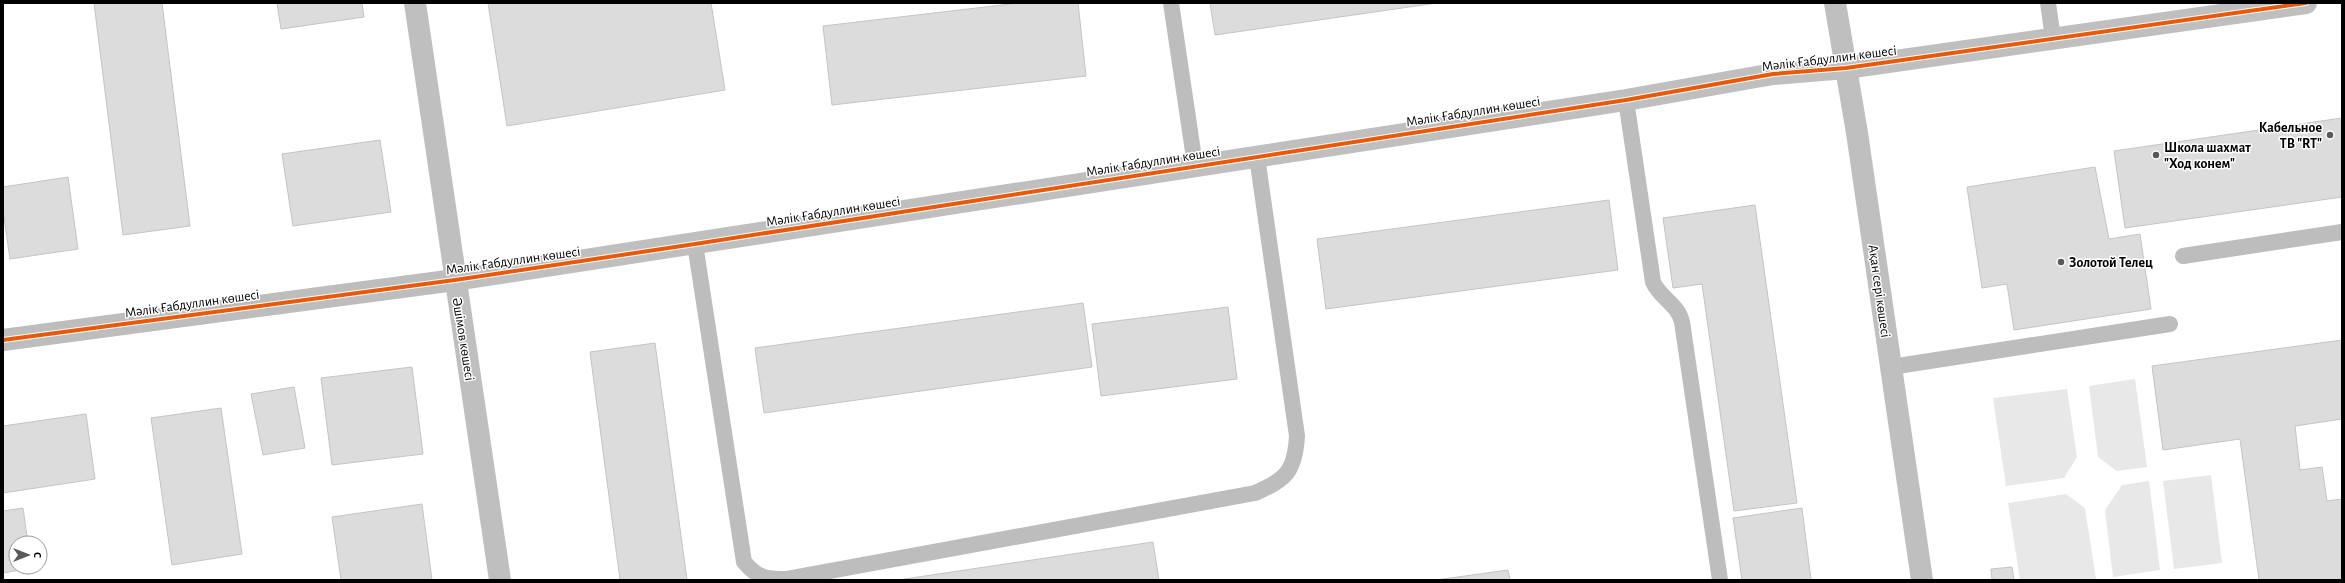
<svg xmlns="http://www.w3.org/2000/svg" width="2345" height="583" viewBox="0 0 2345 583" font-family="'Alegreya Sans',sans-serif">
	<style>
		.green { fill: #e8e8e8 }
		.building { fill: #dcdcdc; stroke: #c4c4c4 }
		.lines { fill: none; stroke-linecap: round; stroke-linejoin: round }
		.lane { stroke: #bdbdbd; stroke-width: 16 }
		.street { stroke: #bdbdbd; stroke-width: 22 }
		.secondary { stroke: #bfbfbf; stroke-width: 22 }
		.cycleway-casing { stroke: #fff; stroke-width: 6 }
		.cycleway { stroke: #e8590c; stroke-width: 4 }
		.poi-dot { fill: #595959; stroke: #fff; stroke-width: 1.5 }
		.labels { text-anchor: middle; stroke-width: 3; stroke-linejoin: round; paint-order: stroke }
		.street-label { font-size: 14px; fill: #000; stroke: #fff }
		.poi-label { font-size: 14px; font-weight: bold; fill: #000; stroke: #fff; text-anchor: start }
	</style>
	<rect width="100%" height="100%" fill="#fff"/>
	<g class="green">
		<path d="M2135,379L2147,467L2117,471L2098,457L2089,386Z"/>
		<path d="M2067,389L2077,457L2064,478L2006,486L1993,398Z"/>
		<path d="M2211,475L2222,563L2174,569L2163,481Z"/>
		<path d="M2149,481L2160,570L2113,577L2105,510L2122,485Z"/>
		<path d="M2066,494L2085,508L2096,579L2020,580L2008,503Z"/>
	</g>
	<g class="building">
		<path d="M94,3H162L190,226L123,235Z"/>
		<path d="M277,3H362L364,17L281,29Z"/>
		<path d="M488,3H711L725,90L507,126Z"/>
		<path d="M1019,3H1078L1086,76L832,105L823,26Z"/>
		<path d="M1210,3H1437L1215,35Z"/>
		<path d="M2342,118V197L2125,228L2114,151Z"/>
		<path d="M380,140L391,212L293,226L282,154Z"/>
		<path d="M2095,167L2109,239L2140,234L2151,309L2014,330L2007,284L1982,288L1967,187Z"/>
		<path d="M68,177L78,249L10,259L3,210V187Z"/>
		<path d="M1609,200L1618,270L1326,309L1317,239Z"/>
		<path d="M1755,205L1797,503L1734,511L1702,284L1673,288L1663,218Z"/>
		<path d="M1083,303L1092,367L764,413L755,348Z"/>
		<path d="M1228,307L1237,379L1101,396L1092,324Z"/>
		<path d="M2342,340V419L2295,426L2300,470L2322,467L2327,501L2342,499V580H2259L2240,439L2163,450L2152,366Z"/>
		<path d="M655,343L687,580H620L590,352Z"/>
		<path d="M412,367L423,454L332,465L321,378Z"/>
		<path d="M294,387L305,448L263,455L251,394Z"/>
		<path d="M221,408L242,554L172,565L151,418Z"/>
		<path d="M86,414L95,479L3,493V426Z"/>
		<path d="M422,504L432,580H341L332,517Z"/>
		<path d="M23,508L28,543H16V567L32,568L3,573V511Z"/>
		<path d="M1802,508L1811,580H1742L1733,518Z"/>
		<path d="M1153,542L1159,580H898Z"/>
		<path d="M2012,567L2014,580H1992L1991,569Z"/>
		<path d="M1508,570L1510,580H1436Z"/>
	</g>
	<g class="lines">
		<g class="lane">
			<path d="M1171,3L1195,165"/>
			<path d="M2048,3L2053,39"/>
			<path d="M1626,100L1653,282C1660,298 1678,304 1682,322L1720,580"/>
			<path d="M695,244L744,562C758,578 765,579 786,579L1255,493C1286,480 1295,471 1297,436L1257,157"/>
			<path d="M2183,256L2342,232"/>
			<path d="M1891,367L2170,324"/>
		</g>
		<path class="street" d="M3,340L455,280"/>
		<g class="secondary">
			<path d="M415,3L500,580"/>
			<path d="M1835,3L1857,133L1922,580"/>
			<path d="M455,280L1626,100L1773,74L1846,68L2306,3"/>
		</g>
		<g class="cycleway-casing">
			<path id="cycleway" d="M3,340L455,280L695,244L1626,100L1773,74L1846,68L2306,3"/>
		</g>
		<use href="#cycleway" class="cycleway"/>
	</g>
	<g class="poi-dot">
		<circle cx="2330" cy="135" r="4"/>
		<circle cx="2156" cy="155" r="4"/>
		<circle cx="2061" cy="262" r="4"/>
	</g>
	<g class="labels">
		<g class="street-label">
			<text transform="translate(1829 58) rotate(-7)" y="5">Мәлік Ғабдуллин көшесі</text>
			<text transform="translate(1473 111) rotate(-9)" y="5">Мәлік Ғабдуллин көшесі</text>
			<text transform="translate(1153 161) rotate(-9)" y="5">Мәлік Ғабдуллин көшесі</text>
			<text transform="translate(833 211) rotate(-9)" y="5">Мәлік Ғабдуллин көшесі</text>
			<text transform="translate(513 260) rotate(-8)" y="5">Мәлік Ғабдуллин көшесі</text>
			<text transform="translate(1880 291) rotate(82)" y="5">Ақан сері көшесі</text>
			<text transform="translate(192 303) rotate(-8)" y="5">Мәлік Ғабдуллин көшесі</text>
			<text transform="translate(464 339) rotate(81)" y="5">Әшімов көшесі</text>
		</g>
		<g class="poi-label">
			<text x="2322" y="132" text-anchor="end">Кабельное<tspan x="2322" dy="16">ТВ "RT"</tspan></text>
			<text x="2164" y="152">Школа шахмат<tspan x="2164" dy="16">"Ход конем"</tspan></text>
			<text x="2069" y="267">Золотой Телец</text>
		</g>
	</g>
	<rect width="2345" height="583" fill="none" stroke="#000000" stroke-width="8"/>
	<g transform="translate(28 555) rotate(90)"><circle r="19" fill="#ffffff" stroke="#999999"/>
	<path d="M0-3L7 15L0 10L-7 15Z" fill="#595959"/>
	<text y="-6" font-size="11" font-weight="bold" text-anchor="middle" fill="#000000">С</text>
	</g>
</svg>
